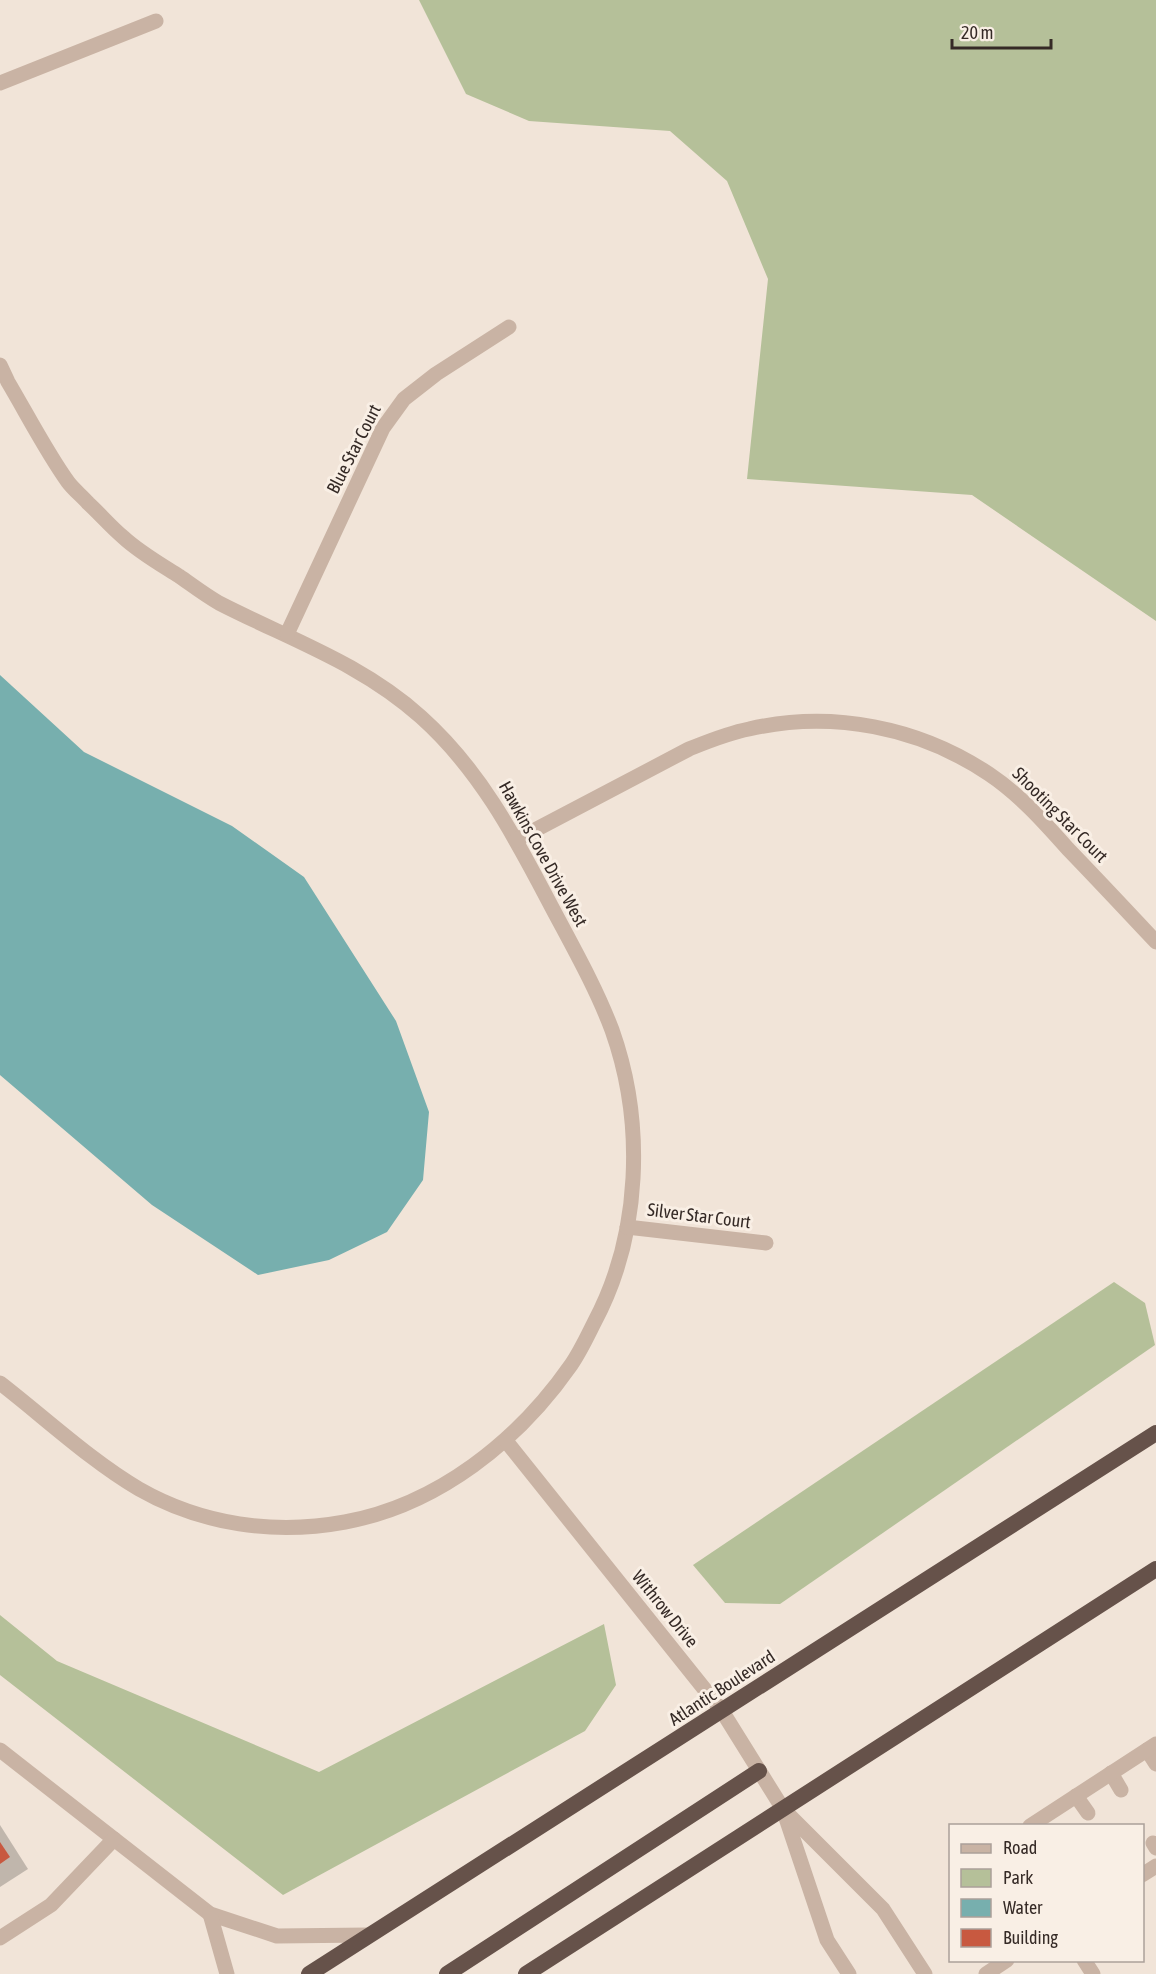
<svg xmlns="http://www.w3.org/2000/svg" width="1156" height="1974" viewBox="0 0 1156 1974" font-family="'Asap Condensed',sans-serif">
	<style>
		.green { fill: #b5c099 }
		.water { fill: #77afae }
		.shadow { fill: #0003 }
		.building { fill: #c85940 }
		.lines { fill: none; stroke-linecap: round; stroke-linejoin: round }
		.service { stroke: #c9b3a4; stroke-width: 15 }
		.minor { stroke: #c9b3a4; stroke-width: 15 }
		.trunk { stroke: #66524a; stroke-width: 16 }
		.labels { text-anchor: middle; stroke-width: 6; stroke-linejoin: round; paint-order: stroke }
		.street-label { font-size: 18px; fill: #352a26; stroke: #f9efe5 }
	</style>
	<rect width="100%" height="100%" fill="#f1e4d8"/>
	<g class="green">
		<path d="M419,0H1156V621L972,495L747,479L768,279L727,181L670,131L529,121L466,94Z"/>
		<path d="M1114,1282L1145,1303L1155,1345L780,1604L725,1603L693,1565Z"/>
		<path d="M0,1615L57,1661L319,1772L604,1624L616,1685L585,1731L283,1895L0,1675Z"/>
	</g>
	<path class="water" d="M0,675L84,752L232,826L304,877L396,1021L429,1112L423,1180L387,1232L329,1260L258,1275L152,1205L0,1075Z"/>
	<path class="shadow" d="M0,1825L28,1869L0,1887Z"/>
	<path class="building" d="M0,1842L10,1857L0,1864Z"/>
	<g class="lines">
		<g class="service">
			<path d="M0,1750L210,1914L277,1936L368,1935"/>
			<path d="M1147,1750L1156,1764"/>
			<path d="M1111,1773L1121,1790"/>
			<path d="M1076,1796L1088,1813"/>
			<path d="M783,1809L883,1909L925,1974"/>
			<path d="M784,1812L827,1940L849,1974"/>
			<path d="M1030,1826L1156,1744"/>
			<path d="M1153,1843L1156,1848"/>
			<path d="M1142,1875L1156,1866"/>
			<path d="M210,1914L227,1974"/>
			<path d="M1084,1960L1093,1974"/>
			<path d="M986,1974L1007,1960"/>
		</g>
		<g class="minor">
			<path d="M0,83L156,21"/>
			<path d="M0,365L8,382C27,414 47,453 68,482C74,490 82,496 88,503C100,514 111,527 123,537C139,552 160,564 179,576C192,585 205,595 219,603C289,639 361,663 421,717C478,768 513,833 548,900C570,942 595,985 612,1030C645,1123 641,1235 594,1323C587,1337 580,1352 571,1365C518,1441 438,1505 345,1522C275,1535 202,1525 139,1489C91,1461 44,1417 0,1383"/>
			<path d="M287,634L383,428L404,399L436,374L509,327"/>
			<path d="M516,840L689,749C709,741 728,733 749,729C832,710 919,727 989,774C1019,794 1044,822 1068,849C1098,880 1127,911 1156,942"/>
			<path d="M627,1227L766,1243"/>
			<path d="M506,1441L722,1711L783,1809"/>
			<path d="M0,1938L51,1905L114,1839"/>
		</g>
		<g class="trunk">
			<path d="M309,1974L1156,1433"/>
			<path d="M447,1974L759,1771"/>
			<path d="M526,1974L1156,1569"/>
		</g>
	</g>
	<g class="labels">
		<g class="street-label">
			<text transform="translate(354 449) rotate(-63)" y="6">Blue Star Court</text>
			<text transform="translate(1060 815) rotate(45)" y="6">Shooting Star Court</text>
			<text transform="translate(543 854) rotate(61)" y="6">Hawkins Cove Drive West</text>
			<text transform="translate(699 1216) rotate(7)" y="6">Silver Star Court</text>
			<text transform="translate(665 1609) rotate(51)" y="6">Withrow Drive</text>
			<text transform="translate(722 1688) rotate(-33)" y="6">Atlantic Boulevard</text>
		</g>
	</g>
	<rect x="949" y="1824" width="195" height="138" fill="#f9efe5" stroke="#aba099" stroke-width="1.5"/>
	<rect x="961" y="1844" width="30" height="9" fill="#c9b3a4" stroke="#aba099" stroke-width="1.5"/>
	<text x="1003" y="1854" font-size="18" fill="#352a26">Road</text>
	<rect x="961" y="1869" width="30" height="18" fill="#b5c099" stroke="#aba099" stroke-width="1.5"/>
	<text x="1003" y="1884" font-size="18" fill="#352a26">Park</text>
	<rect x="961" y="1899" width="30" height="18" fill="#77afae" stroke="#aba099" stroke-width="1.5"/>
	<text x="1003" y="1914" font-size="18" fill="#352a26">Water</text>
	<rect x="961" y="1929" width="30" height="18" fill="#c85940" stroke="#aba099" stroke-width="1.5"/>
	<text x="1003" y="1944" font-size="18" fill="#352a26">Building</text>
	<path d="M952 39v9h99v-9" fill="none" stroke="#352a26" stroke-width="3"/>
	<text x="961" y="39" font-size="18" fill="#352a26" stroke="#f9efe5" stroke-width="4.5" paint-order="stroke">20 m</text>
</svg>
